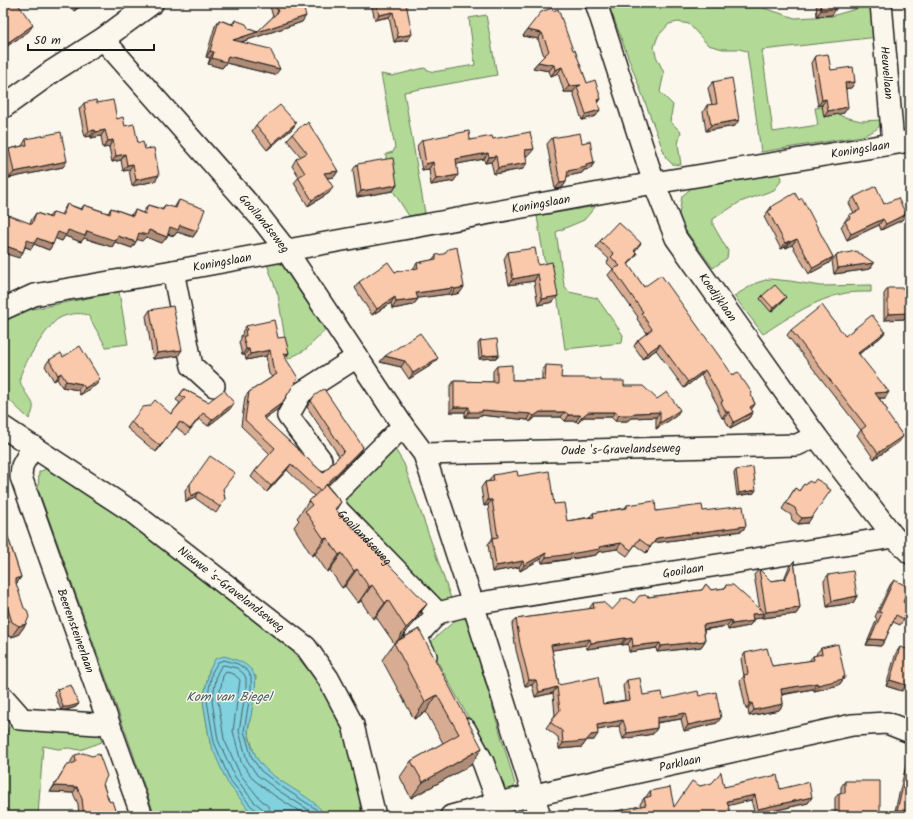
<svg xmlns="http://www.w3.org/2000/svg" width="913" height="819" viewBox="0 0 913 819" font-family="Kalam,sans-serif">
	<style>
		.green { fill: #b2da96; stroke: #677b59 }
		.water { fill: #82d1df; stroke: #598991 }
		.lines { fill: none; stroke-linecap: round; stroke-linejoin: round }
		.shore { stroke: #45646a; stroke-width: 1 }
		.minor-casing { stroke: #1c1c1c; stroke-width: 24 }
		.major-casing { stroke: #1c1c1c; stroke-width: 25 }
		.minor { stroke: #fbf7ec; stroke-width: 21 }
		.major { stroke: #fbf7ec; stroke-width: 22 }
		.wall { fill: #d7ac92; stroke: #1c1c1c }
		.shaded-wall { fill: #af8c77; stroke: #1c1c1c }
		.building { fill: #fac8aa; stroke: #1c1c1c }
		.labels { text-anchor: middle; stroke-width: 3; stroke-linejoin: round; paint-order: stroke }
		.street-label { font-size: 12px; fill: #1c1c1c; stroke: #fbf7ec }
		.water-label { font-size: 13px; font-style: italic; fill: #405b60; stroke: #fbf7ec }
	</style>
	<rect width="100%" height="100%" fill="#fbf7ec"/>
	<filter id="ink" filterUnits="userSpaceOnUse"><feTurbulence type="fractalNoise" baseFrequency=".025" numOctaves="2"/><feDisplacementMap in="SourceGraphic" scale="8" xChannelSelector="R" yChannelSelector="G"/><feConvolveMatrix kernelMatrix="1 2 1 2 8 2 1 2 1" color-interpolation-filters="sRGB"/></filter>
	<g filter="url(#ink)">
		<g class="green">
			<path d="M614,3H748L795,18L832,16L876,3L878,37L762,50L773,132L818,125L815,108L832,106L841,116L861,121L882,120C880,130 871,132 862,136L761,152L747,51L739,49H723L708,45L689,24L678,22L669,24L658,36L654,47L656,56L664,73L660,92L673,105L670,121L681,132L678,144L681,165L672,164L666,158L609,6Z"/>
			<path d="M486,15L497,75L404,92L425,213L409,216L386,180V154L393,152L395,148L381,74L392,76L424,68L433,72L475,65L469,18Z"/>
			<path d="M780,171L781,181L774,190L740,202L713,219V225L728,251L727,258L713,268L683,227L679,215L682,196L694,186Z"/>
			<path d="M596,206L584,220L556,232L564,285L569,292L597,298L623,335L622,343L565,349L554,274L544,259L537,216Z"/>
			<path d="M271,263L283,264L331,325L305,350L288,359L278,295L267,264Z"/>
			<path d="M769,279L790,281L820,286L871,285V292C863,292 854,292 846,293C815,299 789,317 763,334L734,296L756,283Z"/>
			<path d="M119,292L128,344L106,347L88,315C79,312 66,314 58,319C49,324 21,367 20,378C20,381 21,384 22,386C29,402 39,401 29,419L3,394V318L12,313Z"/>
			<path d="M392,444L404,464L453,604L447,608L340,505L341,497Z"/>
			<path d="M48,468L62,469L279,635L319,683L338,716L358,778L361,816H324V814L263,768L255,756L248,731L255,690L256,676L209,671L203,701L210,743L248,809L258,816H155L128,739L38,489L39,472Z"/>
			<path d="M458,618L467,619L515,784L511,792H501L491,759L428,644Z"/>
			<path d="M15,724L97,730L102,742L80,750L69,748L58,749L43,746L38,816H3V739L7,740C7,731 6,727 15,724Z"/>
		</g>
		<path class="water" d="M224,656C265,667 256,681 251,716C250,720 248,726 248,731C248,738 252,748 255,754C265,781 319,796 324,816H258L248,809L227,782L210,743L203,701L209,671L215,659Z"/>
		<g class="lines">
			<g class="shore">
				<path d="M260,816L259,812L251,806L230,780L214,742L207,701L212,672L218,662L224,660L238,664L248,671L251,677V689L244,731L252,758L261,771L282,787L316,809L320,816"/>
				<path d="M265,816L263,809L254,802L235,777L218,740L212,701L217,674L221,666L224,665L237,668L244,674L246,678V689L239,731L247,760L257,775L279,791L312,812L314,816"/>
				<path d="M271,816L268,806L259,798L240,774L224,739L218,701L223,676L226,672L234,674L240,680L233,731L241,762L254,780L275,796L307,816"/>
			</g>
			<g class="minor-casing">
				<g id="minor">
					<path id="s1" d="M596,3L654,183L676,238L816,436L894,537L910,553"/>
					<path id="s2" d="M881,3L893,143"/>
					<path id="s3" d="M103,39L261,218L286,250L403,426L424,454L473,604L540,816"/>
					<path d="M173,271L192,366L214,386"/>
					<path id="s4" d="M3,309L34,295L173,271L654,183L910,141"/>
					<path id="s5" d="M403,426L332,497L338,510L438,613"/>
					<path id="s6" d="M3,427L131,511L306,647L328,678L353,725L375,816"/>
					<path id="s7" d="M33,446L22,466L21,477L142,816"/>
					<path id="s8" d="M424,454L797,445L816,436"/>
					<path d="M321,460L288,416L301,393L357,357"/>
					<path id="s9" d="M426,656L416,637L438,613L473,604L894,537"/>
					<path d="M3,697L18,714L20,719L97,724L107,722"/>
					<path d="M465,729L483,762L498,803"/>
					<path id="s10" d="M451,816L498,803L852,725L887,723L910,732"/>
				</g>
			</g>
			<g class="major-casing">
				<path id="major" d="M3,107L53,71L103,39L152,3"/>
			</g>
			<use href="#minor" class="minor"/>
			<use href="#major" class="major"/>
		</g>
		<g class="wall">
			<path d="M3,3L29,31L3,49Z"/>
			<path d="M60,3H68L63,7Z"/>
			<path d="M68,3H85L74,11Z"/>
			<path d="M272,3H302V22L241,42L275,75L226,63L222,68L208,64L210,58L206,57L215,26L219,20L232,24L235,20L249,29L257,32L273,17L270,6Z"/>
			<path d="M371,3H406L408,40L394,42L389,17L375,20Z"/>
			<path d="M816,3H836L832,15L817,16Z"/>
			<path d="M907,3H910V30H907L905,6Z"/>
			<path d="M553,11L573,50L587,83L598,103L596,116L582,120L573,93V92H564L558,73L551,76L549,71L533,68L538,62L544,56L538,39L523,36Z"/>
			<path d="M815,56L831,70L855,82L851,88H846L844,113L824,117L822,105L818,106L811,63Z"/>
			<path d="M713,82L735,126L706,131L703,112L707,105H712L708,88Z"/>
			<path d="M84,103H97L117,119L125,126L138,143L145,149L159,175L155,181L132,186L129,170L123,171L121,160L112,162L109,147L103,148L101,136L91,138V136L85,137L79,109Z"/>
			<path d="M296,123L292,129L267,150L252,131L256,125Z"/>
			<path d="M292,134L338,171L334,177L327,178L329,193L308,206L294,183L299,177L292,166L296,159L301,157L287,140Z"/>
			<path d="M552,138L582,143L594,163L590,169L584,170L582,173L567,176L566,182L562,188L555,189L547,144Z"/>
			<path d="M26,139L63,167L9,178L5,155L9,149L22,146Z"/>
			<path d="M493,139L529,155L526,156L523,169L494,174L491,162L485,163L484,159L457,164L454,181L431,185L429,169L422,170L417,146L422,140H470Z"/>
			<path d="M357,164L397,185L393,191L357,197L353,170Z"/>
			<path d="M854,197L884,204L902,220L881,230L879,225L847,240L841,227L849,215L854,213L849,203Z"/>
			<path d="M179,200L197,231L193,237L177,232L174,236L167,234L162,243L146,237L142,241L137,239L132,248L115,242L112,247L84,238L81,242L65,236L62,241L55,238L53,244L49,250L34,244L31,249L25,247L23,252L19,258L30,223L32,219L36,213L49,217L53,212L61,215L63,211L67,204L81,209L84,205L108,213L111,208L131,215L135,210L143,213L144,211L148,205L162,209L165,205L174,208Z"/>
			<path d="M799,200L833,257L829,263L809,274L792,245L786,248L785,247L781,249L764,217L771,207Z"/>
			<path d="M600,241L641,243L635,251L637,254L628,265L644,287L732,375L751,395L755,404L751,409L753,412L749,418L730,428L724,418H722L717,408L718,406L701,375L684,388L656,350L643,359L634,346L638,340L647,333L637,319L638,317L608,275L613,269L607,263L609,259L596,247Z"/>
			<path d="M508,252L538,265L553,302L538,305L534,281L509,285L504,259Z"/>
			<path d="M436,255L460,293L451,295L449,294L417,298L418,299L413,305L392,309L391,303L372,315L355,288L359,282L395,272L413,269L417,263L432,260Z"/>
			<path d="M836,255L874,263L870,269L834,274L832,261Z"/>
			<path d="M888,288L904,319L884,320V294Z"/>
			<path d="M762,296L784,300L771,312L760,299Z"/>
			<path d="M150,310L178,356L153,359L146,316Z"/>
			<path d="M246,326L278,338L289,353L285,358L278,409L264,418L323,473L339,456L307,407L314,396L363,447L359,453L327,485L341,502L336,510L415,620L404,635L399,640L419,629L471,765L411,798L400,777L411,761L443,743L426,712L414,719L382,660L394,643L376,617L373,619L361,601L358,603L345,586L342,588L330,570L327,572L315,554L312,556L294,527L299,520L297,518L309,501L314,496L287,470L267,492L251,477L255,471L270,454L241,426L245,397L249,392L272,377L269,374L266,356L246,360L245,355H242L239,342L241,339V336L243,333L242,332Z"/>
			<path d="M791,330L845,336L885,332L881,337L859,354L885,398H879L888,411L886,413L903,436L899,442L874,459L857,435L861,430L787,335Z"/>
			<path d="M910,332V356L908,355V335Z"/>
			<path d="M480,341L499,355L497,358L479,359L478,344Z"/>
			<path d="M385,356L433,364L409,379L401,367L380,362Z"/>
			<path d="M63,357L100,379L96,385L80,395L78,390L62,387L57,379L54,381L45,366L49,360Z"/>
			<path d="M546,365L561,378L589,379L601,381L624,386L657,399L676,416L656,429V417L631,418L627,421H615L611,417H584L578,423L576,421H565L561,417H536L530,422L528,420L480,415L478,417H465V412H450V387L454,381L493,382V371L497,366L512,380H542V371Z"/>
			<path d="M910,370V397H907L908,372Z"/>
			<path d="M184,389L208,402L230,409L208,426L199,419L186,435L176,427L156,452L127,428L131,422L171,414L180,403L176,400Z"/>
			<path d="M736,470L754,493L737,496L734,473Z"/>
			<path d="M493,475L518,476L554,504L567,521L590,517L593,513L625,508L627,505L656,511H703L746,526L742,531L653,543L646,553L635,545L627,556L617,549L598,552L596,555L553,562L542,563L541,559L520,571L519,567L492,572L488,544L493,538L488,505L484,506L481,488L485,482L489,481Z"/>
			<path d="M190,484L223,489L225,499L216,513L195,498L186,502L185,490Z"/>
			<path d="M804,484L808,523L798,524L792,520L791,515L782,509L795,488L799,491Z"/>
			<path d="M3,522L21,577L16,584L26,624L18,635L11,637L4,634L3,632Z"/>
			<path d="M794,561L800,608L796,614L762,618L761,616L760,618L753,619V621L749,626L728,630L727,626L704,630L705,641L701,647L657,652L656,648L629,652L628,644L622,645L621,644L587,649L586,645L552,650L559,685L603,704L625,700L623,686L627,680L643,695L663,699L699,696L717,723L684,731L681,719L657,723V728L653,734L623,739L619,726L597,730L594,740H587L582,747L559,749L558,737L546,728L555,715L553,693L535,697L532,685L525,686L516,650L512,625L516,619L589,609L593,603L612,610L634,603L648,597L702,590L706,584L711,590L725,588L726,585L760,610L754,575L759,569L771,581L784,579L789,567Z"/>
			<path d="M828,575L857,596L853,603L827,607L824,581Z"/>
			<path d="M894,580L903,602L904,619L900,625L893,622L885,640L881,646L866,645L877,619L875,617L890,585Z"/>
			<path d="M900,647L902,691L886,686L896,653Z"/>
			<path d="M821,648L845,677L839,685L814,691L813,689L808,690L782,695L783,704L779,710L749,716L748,709H746L740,681L744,676L741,659L745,653L772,666L809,661L813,656L817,655L816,654Z"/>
			<path d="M57,689L76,707L66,710H61L54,692Z"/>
			<path d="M75,755L103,784L109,801L117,816H79L78,804L73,793L50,792L66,766L71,764V761Z"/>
			<path d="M910,757V816L894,815L907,761Z"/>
			<path d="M845,781L880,816H835V798L839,793H841V787Z"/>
			<path d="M700,786L780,789L812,797L808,803L755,815L751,800L728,805L727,816H596L597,815L641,806L640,804L644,798L646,797L650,791L674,807Z"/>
		</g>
		<g class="shaded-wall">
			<path d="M81,3H85L74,11L78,5Z"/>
			<path d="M836,9L832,15L817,16L821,10Z"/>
			<path d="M393,12L389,17L375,20L379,15Z"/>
			<path d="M306,16L302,22L229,46L233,40Z"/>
			<path d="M33,25L29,31L3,49L6,44Z"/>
			<path d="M910,25V30H907Z"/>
			<path d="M527,30L542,33L538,39L523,36Z"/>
			<path d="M412,34L408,40L394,42L398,37Z"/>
			<path d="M210,51L214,52L210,58L206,57Z"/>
			<path d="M228,56L280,69L275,75L226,63L222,68L208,64L212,58Z"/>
			<path d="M538,62L554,65L549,71L533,68Z"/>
			<path d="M562,67L558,73L551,76L555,70Z"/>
			<path d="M855,82L851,88L840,89L845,83Z"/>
			<path d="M581,85L577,87L573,92H564L569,86Z"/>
			<path d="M601,99L597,105V100Z"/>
			<path d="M826,99L822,105L818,106L822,100Z"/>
			<path d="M848,107L844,113L824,117L828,111Z"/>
			<path d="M600,110L596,116L582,120L586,114Z"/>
			<path d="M739,120L735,126L706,131L711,125Z"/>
			<path d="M296,123L292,129L267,150L272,144Z"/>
			<path d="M95,130L91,136L85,137L89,131Z"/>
			<path d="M105,130L101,136L91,138L96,132Z"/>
			<path d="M113,140L109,147L103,148L108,141Z"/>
			<path d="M534,149L529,155L521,157L525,150Z"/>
			<path d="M488,153L484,159L452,165L456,159Z"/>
			<path d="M125,154L121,160L112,162L116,156Z"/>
			<path d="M496,156L491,162L485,163L489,157Z"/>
			<path d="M67,161L63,167L9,178L14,172Z"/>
			<path d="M433,162L429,169L422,170L426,164Z"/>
			<path d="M527,163L523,169L494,174L498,168Z"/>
			<path d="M594,163L590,169L584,170L582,173L564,177L568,171L586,165Z"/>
			<path d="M133,164L129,170L123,171L127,165Z"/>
			<path d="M338,171L334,177L320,179L324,173Z"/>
			<path d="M159,175L155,181L132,186L136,180Z"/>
			<path d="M458,175L454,181L431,185L436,179Z"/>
			<path d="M566,182L562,188L555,189L560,183Z"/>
			<path d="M397,185L393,191L357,197L361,191Z"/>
			<path d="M333,187L329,193L308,206L312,200Z"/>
			<path d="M906,214L902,220L881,230L886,224Z"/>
			<path d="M883,219L879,225L847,240L851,234Z"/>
			<path d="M180,225L197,231L193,237L177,232L174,236L165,233L170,227Z"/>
			<path d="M68,230L87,231L118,236L136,242L132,248L115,242L112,247L84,238L81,242L65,236L62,241L54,238L58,232Z"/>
			<path d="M149,230L167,237L162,243L146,237L142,241L135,239L139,233Z"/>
			<path d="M37,238L53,244L49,250L34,244L31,249L23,246L27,240Z"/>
			<path d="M797,239L792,245L786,248L790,242Z"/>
			<path d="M789,241L785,247L781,249L785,243Z"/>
			<path d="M3,245L23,252L19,258L3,253Z"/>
			<path d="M637,254L633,259L624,270L628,264Z"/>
			<path d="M833,257L829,263L809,274L813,268Z"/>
			<path d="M874,263L870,269L834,274L838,268Z"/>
			<path d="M538,274L534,281L509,285L513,279Z"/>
			<path d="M464,287L460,293L451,295L455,289Z"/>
			<path d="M453,288L449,294L412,299L416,293Z"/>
			<path d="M558,296L553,302L538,305L542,299Z"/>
			<path d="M395,297L391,303L372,315L377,309Z"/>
			<path d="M786,297L784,300L771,312L773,308Z"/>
			<path d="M418,299L413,305L392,309L396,302Z"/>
			<path d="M908,313L904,319L884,320L888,314Z"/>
			<path d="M885,332L881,337L854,358L858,353Z"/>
			<path d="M660,344L656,350L643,359L647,353Z"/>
			<path d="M246,349H249L245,355H242Z"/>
			<path d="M182,350L178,356L153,359L157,353Z"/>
			<path d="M270,350L266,356L246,360L250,354Z"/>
			<path d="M289,353L284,359L283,354Z"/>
			<path d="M499,355L497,358L479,359L482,356Z"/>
			<path d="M385,356L405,361L401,367L380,362Z"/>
			<path d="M438,358L433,364L409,379L413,373Z"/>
			<path d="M705,370L701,375L684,388L688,382Z"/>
			<path d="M61,373L57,379L54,381L58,375Z"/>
			<path d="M100,379L96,385L80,395L85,388Z"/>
			<path d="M66,381L82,384L78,390L62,387Z"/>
			<path d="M889,392L885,398H871L875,393Z"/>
			<path d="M234,403L230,409L208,426L212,420Z"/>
			<path d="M282,403L278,409L258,423L263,417Z"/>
			<path d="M755,404L751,410L750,407Z"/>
			<path d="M454,407H469L465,412H450Z"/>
			<path d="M482,410L531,414L528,420L480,415L478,417H465L469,412Z"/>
			<path d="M680,410L676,416L656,429L660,423Z"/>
			<path d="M540,412H565L561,417H536L530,422L534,416Z"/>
			<path d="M588,412H615L611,417H584L578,423L582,417Z"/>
			<path d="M660,412L656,417L631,418L627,421H615L619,415L635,413Z"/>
			<path d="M726,412H729L724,418H722Z"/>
			<path d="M753,412L749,418L730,428L734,422Z"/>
			<path d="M569,415H580L576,421H565Z"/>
			<path d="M180,422L156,452L160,446Z"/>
			<path d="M903,436L899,442L874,459L878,453Z"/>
			<path d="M363,447L359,453L324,489L328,483Z"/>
			<path d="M291,464L287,470L267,492L271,486Z"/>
			<path d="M756,490L754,493L737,496L739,493Z"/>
			<path d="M199,492L195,498L186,502L191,496Z"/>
			<path d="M488,500H492L488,505L484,506Z"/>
			<path d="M812,517L808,523L798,524L802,518Z"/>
			<path d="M746,526L742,531L653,543L646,553L657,538Z"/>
			<path d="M327,538L315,554L312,556L324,539Z"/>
			<path d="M621,543L617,549L598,552L596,555L542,563L546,557Z"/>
			<path d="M342,553L330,570L327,572L339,555Z"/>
			<path d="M546,553L541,559L520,571L524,565Z"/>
			<path d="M523,561L519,567L492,572L496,566Z"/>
			<path d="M357,569L345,586L342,588L354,571Z"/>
			<path d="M21,577L13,589L16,579Z"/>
			<path d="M372,585L361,601L358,603L369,587Z"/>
			<path d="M857,596L853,603L827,607L832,601Z"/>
			<path d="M388,600L376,617L373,619L385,603Z"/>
			<path d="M427,604L404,635L395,644L406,628Z"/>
			<path d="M800,608L796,614L762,618L766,612Z"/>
			<path d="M764,613L760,618L748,620L752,614Z"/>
			<path d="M731,620L727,626L699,630L703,625Z"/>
			<path d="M753,621L749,626L728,630L732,624Z"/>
			<path d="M26,624L18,635L11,637L19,626Z"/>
			<path d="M625,638L621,644L587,649L591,643Z"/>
			<path d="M632,638L628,644L622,645L626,639Z"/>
			<path d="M590,639L586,645L547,651L551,645Z"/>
			<path d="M870,639L885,640L881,646L866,645Z"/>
			<path d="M705,641L701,647L657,652L661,646Z"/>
			<path d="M660,643L656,648L629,652L633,646Z"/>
			<path d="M843,677H845L839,685L814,691L818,685Z"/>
			<path d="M529,680H536L532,685L525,686Z"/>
			<path d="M890,680L906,685L902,691L886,686Z"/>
			<path d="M817,683L813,689L777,695L781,689Z"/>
			<path d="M557,687L553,693L535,697L539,692Z"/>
			<path d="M437,695L426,712L414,719L425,702Z"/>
			<path d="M750,703H752L748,709H746Z"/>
			<path d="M79,704L76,707L66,710H61L63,707Z"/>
			<path d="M783,704L779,710L749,716L754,710Z"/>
			<path d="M685,713L681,719L653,723L657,718Z"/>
			<path d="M721,718L717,723L684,731L688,725Z"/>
			<path d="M623,720L619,726L593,731L597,725Z"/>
			<path d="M657,728L653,734L623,739L627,733Z"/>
			<path d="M598,734L594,740H587L582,747L559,749L563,743L591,735Z"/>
			<path d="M482,748L471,765L411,798L423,782Z"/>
			<path d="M54,786L77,787L73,793L50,792Z"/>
			<path d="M755,795L751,800L723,807L727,801Z"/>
			<path d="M812,797L808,803L755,815L758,809Z"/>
			<path d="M897,810H910V816L894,815Z"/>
			<path d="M730,812L727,816H711Z"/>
			<path d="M839,815H868L867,816H838Z"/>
		</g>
		<g class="building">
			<path d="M3,3H17L33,25L6,44L3,39Z"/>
			<path d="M275,3H302L306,16L233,40L270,49L280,69L228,56L226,62L212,58L214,52L210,51L219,20L234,25L235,20L246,24L249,29L257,32L278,12Z"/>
			<path d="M376,3H406L412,34L398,37L393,12L379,15Z"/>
			<path d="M820,3H836V9L821,10Z"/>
			<path d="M552,8L553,11L558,9L573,50H575L587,83L595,80L601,99L597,100L600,110L586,114L577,87L581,85L569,86L562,67L555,70L554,65L538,62L549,51L542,33L527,30L541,12Z"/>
			<path d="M828,54L831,70L853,67L855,82L845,83L848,107L828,111L826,99L822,100L815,56Z"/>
			<path d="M732,78L739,120L711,125L707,105L717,104L713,82Z"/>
			<path d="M96,100L97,103L113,100L117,119L123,117L125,126L134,124L138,143L143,142L145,149L154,148L159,175L136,180L133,164L127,165L125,154L116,156L113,140L108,141L105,130L96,132L95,130L89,131L84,103Z"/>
			<path d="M280,105L296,123L272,144L256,125Z"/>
			<path d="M308,122L338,171L324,173L333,187L312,200L298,177L305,173L296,159L307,153L292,134L304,124L305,125Z"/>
			<path d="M469,131L470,140L492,136L493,139L530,132L534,149L525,150L527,163L498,168L496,156L489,157L488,153L456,159L458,175L436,179L433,162L426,164L422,140Z"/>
			<path d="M61,132L67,161L14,172L9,149L27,145L26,139Z"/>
			<path d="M580,133L582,143L590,141L594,163L586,165V167L568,171L566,182L560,183L552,138Z"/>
			<path d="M393,158L397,185L361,191L357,164Z"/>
			<path d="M876,186L884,204L898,198L906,214L886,224L883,219L851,234L845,221L850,218L849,215L860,210L854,197Z"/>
			<path d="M795,193L799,200L802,198L833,257L813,268L797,239L790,242L789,241L785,243L768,211L772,209L771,207Z"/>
			<path d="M179,200L205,209L197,231L180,225L178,230L170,227L167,237L149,230L147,235L139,233L136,242L118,236L116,241L87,231L85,236L68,230L66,235L58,232L53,244L37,238L35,243L27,240L23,252L3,245V213L32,224L36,213L51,218L53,212L63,215L67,204L82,210L84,205L110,214L111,208L133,216L135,210L145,214L148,205L163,210L165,205L176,208Z"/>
			<path d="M618,222L641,243L634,251L637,254L628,264L644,287L661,275L727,367L732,375L738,372L742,380L744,381L752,393L751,395L755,404L750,407L753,412L734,422L729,412H726L721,402L723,401L705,370L688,382L660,344L647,353L638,340L652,329L641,313L643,312L613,269L620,266L611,257L614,254L600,241Z"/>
			<path d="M457,247L464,287L455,289L453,288L416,293L418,299L396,302L395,297L377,309L359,282L388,262L395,272L418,268L417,263L436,259V255L444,254L448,249Z"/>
			<path d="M535,248L538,265L552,262L558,296L542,299L538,274L513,279L508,252Z"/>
			<path d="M856,251L874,263L838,268L836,255Z"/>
			<path d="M775,285L786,297L773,308L762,296Z"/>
			<path d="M888,288H908V313L888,314Z"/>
			<path d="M822,305L845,336L872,315L885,332L858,353L889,392L875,393L888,411L886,412L903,436L878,453L861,430L866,426L791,330Z"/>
			<path d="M173,306L182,350L157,353L150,310Z"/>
			<path d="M274,320L278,338L285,337L289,353L283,354L298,378L282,403L263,417L323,473L344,451L311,401L314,396L324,389L363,447L320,491L291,464L271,486L255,471L275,448L245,420L249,392L277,374L273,368L270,350L250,354L249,349H246L243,336H246L245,330H247L246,326Z"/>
			<path d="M420,333L438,358L413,373L405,361L385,356Z"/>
			<path d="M497,339L499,355L482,356L480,341Z"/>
			<path d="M80,346L100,379L85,388L82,384L66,381L61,373L58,375L49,360L61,353L63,357Z"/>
			<path d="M512,365V380H545L546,365L562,366L561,378H589V379H601V381H624V386H643L657,399L667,392L680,410L660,423V412L635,413L631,415H619L615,412H588L582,417L580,415H569L565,412H540L534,416L531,414L482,410V412H469V407H454V381L497,382V366Z"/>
			<path d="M184,389L208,402L224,390L234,403L212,420L203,413L190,429L180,422L160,446L131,422L143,407L150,406L155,400L171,414L185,398L180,395Z"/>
			<path d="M210,456L235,473L223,489L225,499L220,507L199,492L191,496L190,484Z"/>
			<path d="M753,467L756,490L739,493L736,470Z"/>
			<path d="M517,471L518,476L549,471L554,504L564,503L567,521L594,517L593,513L627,508V505L655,501L656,511L702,505L703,511L743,506L746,526L657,538L650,547L639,539L631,550L621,543L599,547L600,549L557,556L546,557V553L524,565L523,561L496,566L492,538L498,537L492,500H488L485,482L494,481L493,475Z"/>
			<path d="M816,479L826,485V487L831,490L812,517L802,518L797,514L795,508L786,503L795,488L799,491L804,484L806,485L809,481L813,483Z"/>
			<path d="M326,485L341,502L335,509L427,604L419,612L416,618L406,628L388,600L385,603L372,585L369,587L357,569L354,571L342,553L339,555L327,538L324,539L305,511L312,505L309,501Z"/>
			<path d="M3,522L21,577L16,579V583L24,608L27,610L29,617L26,624L19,626L12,622L3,593Z"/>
			<path d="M794,561L800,608L766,612L759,569L771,581L785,579Z"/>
			<path d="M853,571L857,596L832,601L828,575Z"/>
			<path d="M894,580L909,587L903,602L910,605L904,619L896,615L885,640L870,639L882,613L879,612Z"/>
			<path d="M706,584L711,590L725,588L726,585H733L764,613L752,614L753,621L732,624L731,620L703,625L705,641L661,646L660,643L633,646L632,638L626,639L625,638L591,643L590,639L551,645L559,685L598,677L603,704L630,700L627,680L640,678L643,695L662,692L663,699L698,691L699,696L716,692L721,718L688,725L685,713L657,718V728L627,733L623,720L597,725L598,734L591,735L586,741L563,743L562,731L550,722L560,710L557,687L539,692L536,680H529L520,644L516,619L594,608L593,603L603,602L612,610L622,599L627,598L634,603L639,596L645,595L648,597L702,590Z"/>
			<path d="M419,629L482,748L423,782L411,761L459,734L437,695L425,702L394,643Z"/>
			<path d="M838,644L845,677H843V679L818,685L817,683L812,684L781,689L783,704L754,710L752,703H750L744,675L748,674L745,653L767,648L772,666L814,660L813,656L822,654L821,648Z"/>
			<path d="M900,647L910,650V673L906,685L890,680Z"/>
			<path d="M71,685L79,704L68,707H63L57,689Z"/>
			<path d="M83,753L92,756L99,754L107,776L103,784L109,801L110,802L112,801L117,816H84L82,799L77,787L54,786L66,766L76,762L75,755Z"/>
			<path d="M910,759V810H897Z"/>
			<path d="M721,772L724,787L777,775L780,789L809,782L812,797L758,809L755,795L727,801L730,812L711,816H597V815L646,805L644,798L651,796L650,791L670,787L674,807L692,781L700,786L712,783Z"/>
			<path d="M845,781H880V816H868V815H839V793H845Z"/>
		</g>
	</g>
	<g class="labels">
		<g class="street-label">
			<text dy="4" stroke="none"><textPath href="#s2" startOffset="70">Heuvellaan</textPath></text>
			<text dy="4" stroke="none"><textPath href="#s4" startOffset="873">Koningslaan</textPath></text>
			<text dy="4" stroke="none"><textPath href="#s4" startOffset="549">Koningslaan</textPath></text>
			<text dy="4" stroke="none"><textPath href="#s3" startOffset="245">Gooilandseweg</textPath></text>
			<text dy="4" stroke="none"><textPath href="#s4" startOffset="225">Koningslaan</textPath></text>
			<text dy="4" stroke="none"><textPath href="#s1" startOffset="321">Koedijklaan</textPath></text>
			<text dy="4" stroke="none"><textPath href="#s8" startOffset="197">Oude 's-Gravelandseweg</textPath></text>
			<text dy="4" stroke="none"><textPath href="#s5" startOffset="153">Gooilandseweg</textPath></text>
			<text dy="4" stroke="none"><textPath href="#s9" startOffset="303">Gooilaan</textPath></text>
			<text dy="4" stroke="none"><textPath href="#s6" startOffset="280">Nieuwe 's-Gravelandseweg</textPath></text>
			<text dy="4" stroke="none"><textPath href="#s7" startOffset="197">Beerensteinerlaan</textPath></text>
			<text dy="4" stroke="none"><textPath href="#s10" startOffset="235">Parklaan</textPath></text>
		</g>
		<g class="water-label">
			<text x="229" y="701">Kom van Biegel</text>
		</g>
	</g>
	<rect width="913" height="819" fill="none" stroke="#fbf7ec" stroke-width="16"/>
	<rect x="8" y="8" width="897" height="803" fill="none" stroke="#1c1c1c" stroke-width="1.5" filter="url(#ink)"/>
	<path d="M28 44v6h126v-6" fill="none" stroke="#1c1c1c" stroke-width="2"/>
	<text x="34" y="44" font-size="12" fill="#1c1c1c" stroke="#fbf7ec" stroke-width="3" paint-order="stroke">50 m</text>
</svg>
